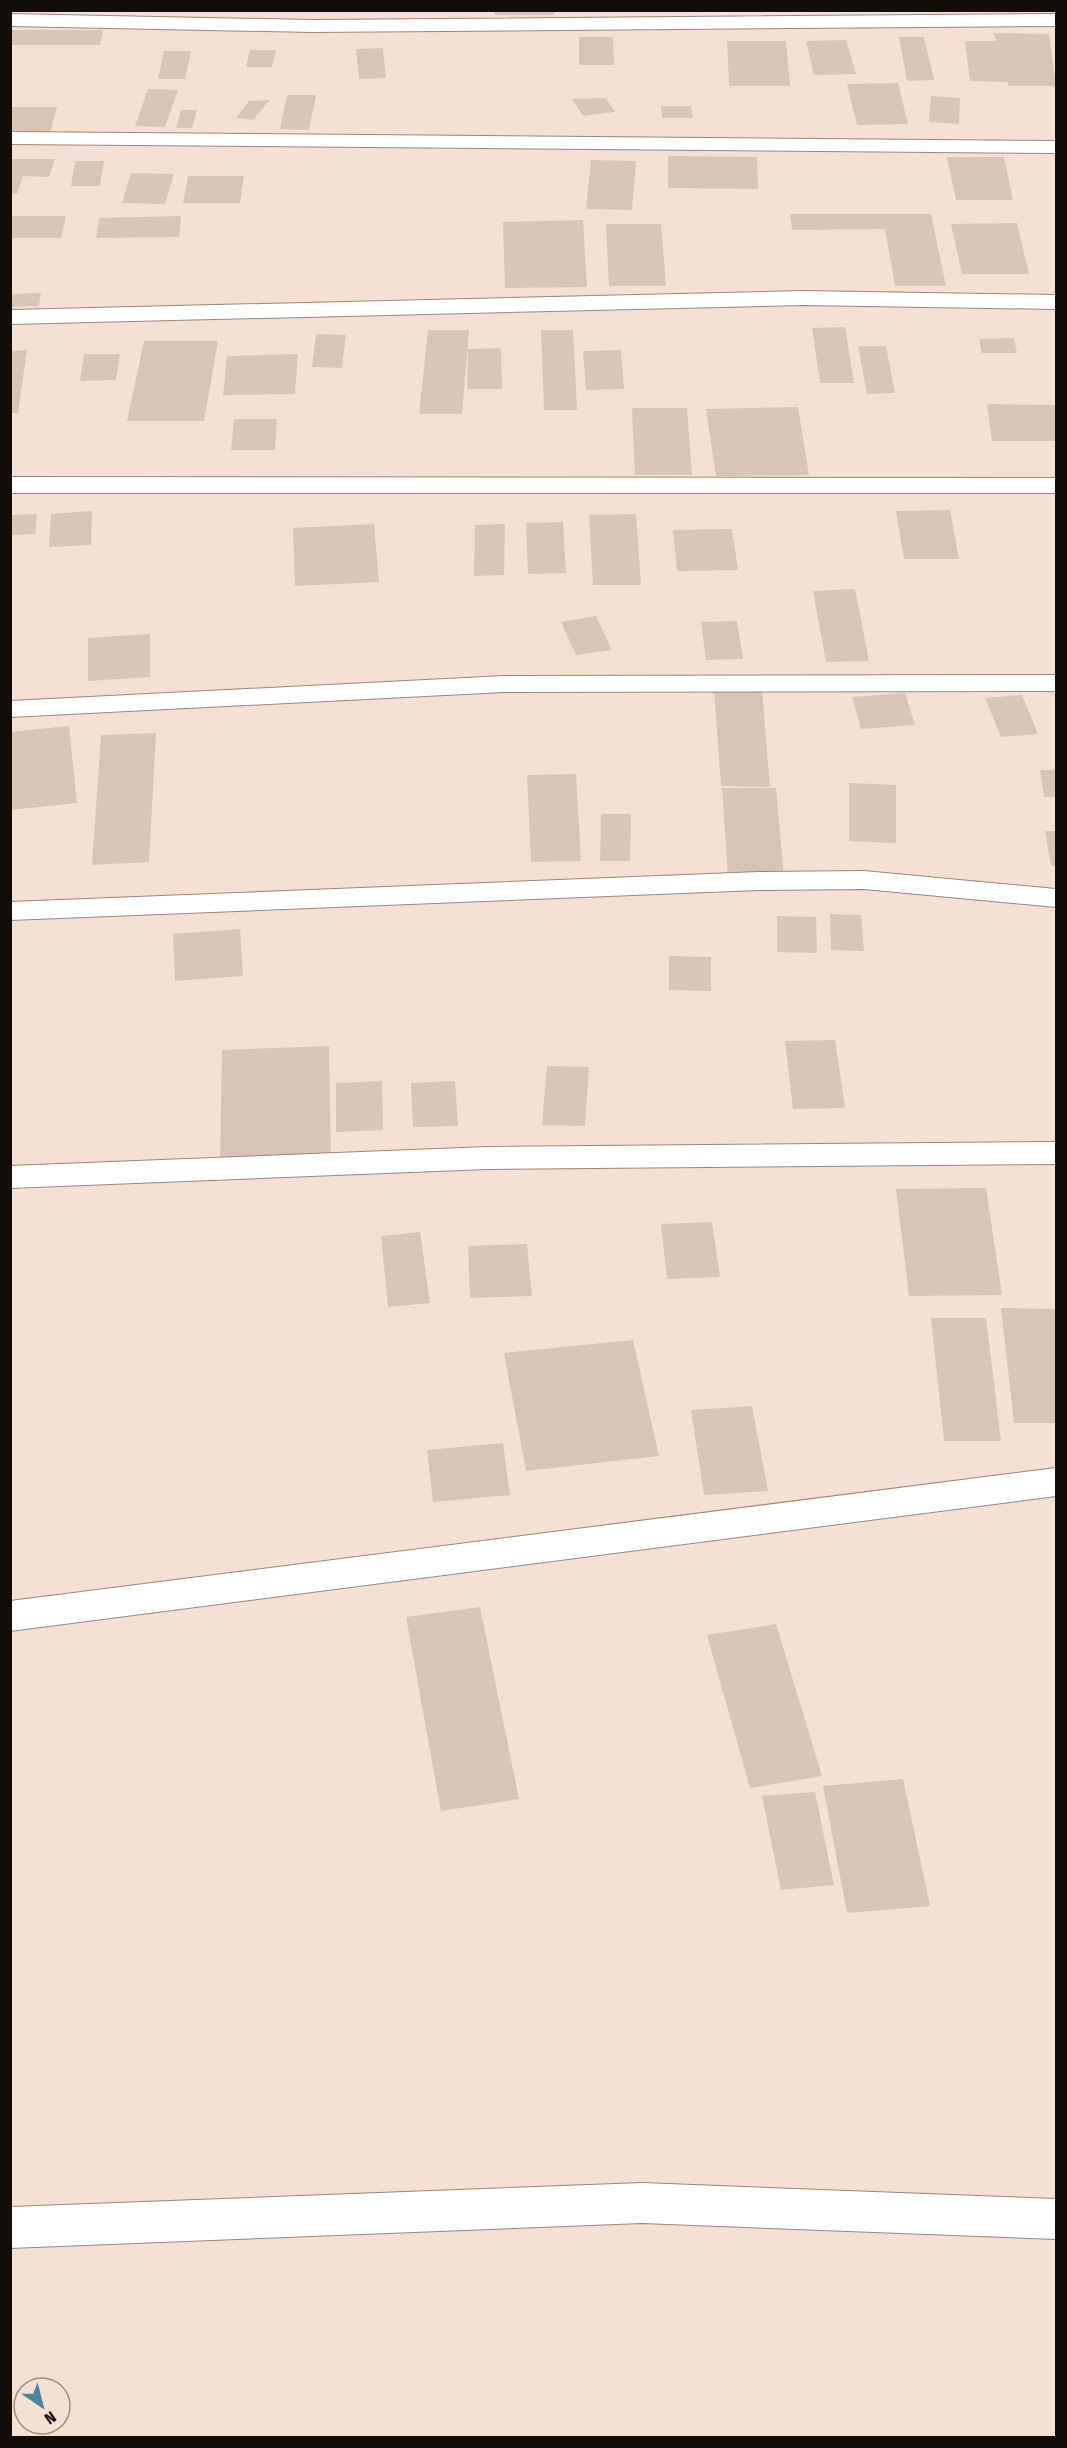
<svg xmlns="http://www.w3.org/2000/svg" width="1067" height="2448" viewBox="0 0 1067 2448" font-family="'Fira Sans Condensed',sans-serif">
	<style>
		.building { fill: #d9c5b8 }
		.lines { fill: none; stroke-linecap: round; stroke-linejoin: round }
		.minor-casing { stroke: #98857a; stroke-width: 2 }
		.minor { fill: #fff; fill-rule: evenodd }
	</style>
	<rect width="100%" height="100%" fill="#f5e1d4"/>
	<g class="building">
		<path d="M495,10H554V15H494Z"/>
		<path d="M10,30H103L100,45H10Z"/>
		<path d="M994,33L1049,34L1056,86H1008V82L970,81L965,41H996Z"/>
		<path d="M579,37H613L614,65H579Z"/>
		<path d="M899,37H924L934,80L907,81Z"/>
		<path d="M846,40L856,74L814,75L806,41Z"/>
		<path d="M727,41H786L790,86H729Z"/>
		<path d="M383,48L386,78L359,79L356,49Z"/>
		<path d="M250,50H276L272,67H246Z"/>
		<path d="M164,51H191L185,79H158Z"/>
		<path d="M898,83L908,124L857,125L847,84Z"/>
		<path d="M148,89L178,90L165,127L135,126Z"/>
		<path d="M287,95H316L309,130L280,129Z"/>
		<path d="M931,96L960,98L959,124L929,122Z"/>
		<path d="M606,98L615,112L583,116L572,99Z"/>
		<path d="M270,100L253,120L236,118L249,101Z"/>
		<path d="M661,106H691L693,118H662Z"/>
		<path d="M10,107H57L50,133H10Z"/>
		<path d="M181,110H197L192,128H176Z"/>
		<path d="M668,156L757,157L758,189L668,188Z"/>
		<path d="M947,157H1004L1013,200H956Z"/>
		<path d="M10,159H55L49,177L23,176L17,194H10Z"/>
		<path d="M591,160L636,161L632,210L586,209Z"/>
		<path d="M75,161H104L100,186H71Z"/>
		<path d="M131,173L174,174L165,204L122,203Z"/>
		<path d="M188,176H244L240,203H183Z"/>
		<path d="M790,214H931L946,286H895L885,229L792,230Z"/>
		<path d="M10,216H66L61,238H10Z"/>
		<path d="M181,216L179,237L96,238L99,218Z"/>
		<path d="M583,220L587,287L505,288L503,222Z"/>
		<path d="M1017,223L1029,274H962L951,224Z"/>
		<path d="M606,224H661L666,286H609Z"/>
		<path d="M41,293L39,306L10,307V294Z"/>
		<path d="M845,327L854,383H820L812,328Z"/>
		<path d="M428,330H469L462,414H419Z"/>
		<path d="M541,330H573L577,410H544Z"/>
		<path d="M316,334L346,335L342,368L312,367Z"/>
		<path d="M1014,338L1017,353H982L979,339Z"/>
		<path d="M144,341H218L204,421H127Z"/>
		<path d="M858,346H886L895,393L867,394Z"/>
		<path d="M501,348L502,389H467L468,349Z"/>
		<path d="M27,350L18,413H10V351Z"/>
		<path d="M621,350L624,389L586,390L583,351Z"/>
		<path d="M84,354H120L116,380L80,381Z"/>
		<path d="M298,354L295,394L223,395L227,356Z"/>
		<path d="M987,404L1056,405V441H992Z"/>
		<path d="M798,407L809,475L716,476L706,409Z"/>
		<path d="M632,408H687L692,475H635Z"/>
		<path d="M234,419H277L275,450H231Z"/>
		<path d="M950,510L959,559H904L896,511Z"/>
		<path d="M92,511L91,545L49,547L51,514Z"/>
		<path d="M37,514L35,534L10,535V515Z"/>
		<path d="M636,514L641,585H593L589,515Z"/>
		<path d="M563,522L566,573L528,574L526,523Z"/>
		<path d="M374,524L379,582L295,586L293,528Z"/>
		<path d="M505,524L504,575L474,576L475,525Z"/>
		<path d="M732,529L738,570L677,571L673,530Z"/>
		<path d="M855,589L869,661L826,662L813,591Z"/>
		<path d="M596,616L612,650L576,655L561,622Z"/>
		<path d="M737,621L743,659L706,660L701,622Z"/>
		<path d="M150,634V677L88,681V638Z"/>
		<path d="M714,689H762L770,787L721,786Z"/>
		<path d="M905,693L915,725L861,729L852,697Z"/>
		<path d="M1022,695L1038,734L1001,737L985,698Z"/>
		<path d="M69,726L77,803L10,810V732Z"/>
		<path d="M156,733L149,862L92,865L101,735Z"/>
		<path d="M1040,770H1056V797H1044Z"/>
		<path d="M576,774L581,861L531,862L527,775Z"/>
		<path d="M849,783L896,785V843L849,841Z"/>
		<path d="M722,788H776L784,877H728Z"/>
		<path d="M601,814H631L630,861H600Z"/>
		<path d="M1045,831H1056V866H1051Z"/>
		<path d="M830,914L861,915L864,951L831,950Z"/>
		<path d="M777,916L816,917L817,953L777,952Z"/>
		<path d="M240,929L243,976L175,981L173,934Z"/>
		<path d="M669,956L711,957V991L669,990Z"/>
		<path d="M835,1040L845,1108L793,1109L785,1041Z"/>
		<path d="M329,1046L331,1159L220,1163L222,1050Z"/>
		<path d="M547,1066L589,1067L585,1126L542,1125Z"/>
		<path d="M382,1081L383,1130L336,1132V1083Z"/>
		<path d="M455,1081L458,1126L413,1127L411,1083Z"/>
		<path d="M986,1188L1002,1295L909,1296L896,1189Z"/>
		<path d="M712,1222L720,1277L667,1279L661,1224Z"/>
		<path d="M420,1232L430,1303L388,1307L381,1236Z"/>
		<path d="M527,1244L532,1296L470,1298L468,1246Z"/>
		<path d="M1001,1308L1056,1309V1423H1014Z"/>
		<path d="M931,1318H986L1001,1441H944Z"/>
		<path d="M633,1340L659,1456L526,1471L504,1353Z"/>
		<path d="M752,1406L768,1491L704,1495L691,1410Z"/>
		<path d="M503,1443L510,1495L433,1502L427,1450Z"/>
		<path d="M480,1607L519,1799L441,1811L406,1617Z"/>
		<path d="M776,1624L822,1776L750,1788L707,1635Z"/>
		<path d="M903,1779L930,1906L847,1913L823,1786Z"/>
		<path d="M815,1792L834,1885L781,1890L762,1796Z"/>
	</g>
	<g class="lines">
		<g class="minor-casing">
			<g id="minor">
				<path d="M10,14L311,20L1056,14V26L311,32L10,26Z"/>
				<path d="M10,132L1056,141V153L10,144Z"/>
				<path d="M803,291L1056,295V309L803,305L10,324V310Z"/>
				<path d="M10,477L1056,478V493H10Z"/>
				<path d="M1056,675V691L504,692L10,717V701L504,676Z"/>
				<path d="M864,871L1056,889V907L864,889L759,890L10,920V902L759,872Z"/>
				<path d="M1056,1142V1164L487,1169L10,1188V1166L487,1147Z"/>
				<path d="M1056,1468V1496L10,1631V1601Z"/>
				<path d="M642,2183L1056,2199V2239L642,2223L10,2248V2207Z"/>
			</g>
		</g>
		<use href="#minor" class="minor"/>
	</g>
	<rect width="1067" height="2448" fill="none" stroke="#130d09" stroke-width="24"/>
	<g transform="translate(42 2406) rotate(145)"><circle r="28" fill="#f5e1d4" stroke="#9b8c83" stroke-width="1.5"/>
	<path d="M0-4.5L10 22L0 15L-10 22Z" fill="#458799"/>
	<text y="-9" font-size="16" font-weight="bold" text-anchor="middle" fill="#130d09">N</text>
	</g>
</svg>
